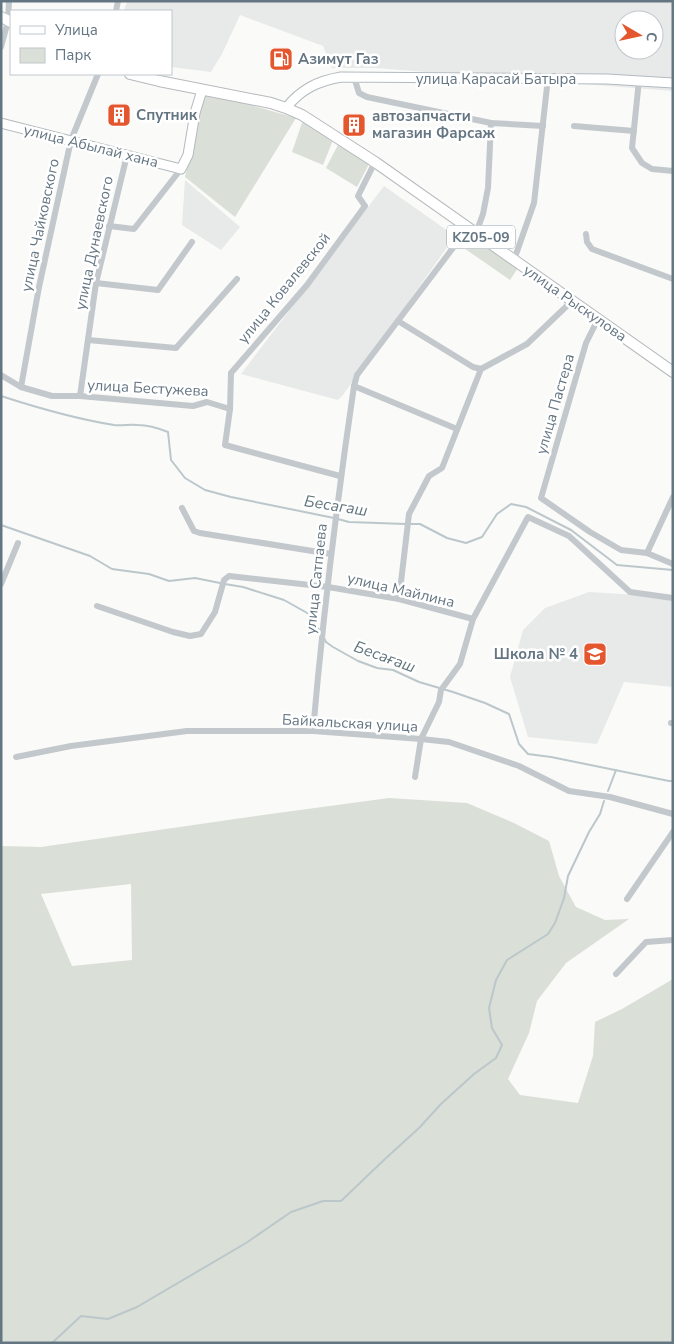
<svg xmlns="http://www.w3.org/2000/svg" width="674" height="1344" viewBox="0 0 674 1344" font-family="'Nunito Sans',sans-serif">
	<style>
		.built { fill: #e8e9e9; fill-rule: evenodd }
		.green { fill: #dadfd7; fill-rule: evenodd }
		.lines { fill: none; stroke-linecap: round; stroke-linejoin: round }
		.stream { stroke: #bbc7cb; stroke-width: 2 }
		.secondary-casing { stroke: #b3babf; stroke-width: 11 }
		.primary-casing { stroke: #b5babe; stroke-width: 12 }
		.street { stroke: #c3c8cc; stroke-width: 6 }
		.secondary { stroke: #fff; stroke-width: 9 }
		.primary { stroke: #fff; stroke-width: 10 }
		.labels { text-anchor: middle; stroke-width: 5; stroke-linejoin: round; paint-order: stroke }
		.shield { fill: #fff; stroke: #939fa8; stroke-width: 1 }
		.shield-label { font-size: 14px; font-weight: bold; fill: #657683 }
		.poi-label { font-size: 15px; font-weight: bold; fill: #657683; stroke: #fff; text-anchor: start }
		.street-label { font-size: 15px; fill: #657683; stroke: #fff }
		.water-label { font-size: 16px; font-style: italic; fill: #60757c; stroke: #fff }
	</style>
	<rect width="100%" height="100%" fill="#fafaf8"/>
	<g class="built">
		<path d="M127,1H673V91L375,68H332L323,46L240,15L222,54L211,72L171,67V11H124ZM624,20H654V50H624Z"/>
		<path d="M185,180L240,227L221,250L182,225Z"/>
		<path d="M384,186L455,236L343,395L338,400L241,374Z"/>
		<path d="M589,592L673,597V687L624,682L597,744L528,737L510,677L523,630L545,608Z"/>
	</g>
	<g class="green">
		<path d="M205,92L296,118L235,217L185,177Z"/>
		<path d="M303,120L333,140L323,165L292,152Z"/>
		<path d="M339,143L369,164L357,187L326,168Z"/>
		<path d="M469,235L518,268L510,280L461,246Z"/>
		<path d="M389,798L467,803L514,823L549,841L559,876L576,907L605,920L629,919L566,963L537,1001L529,1033L508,1079L520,1095L578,1103L593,1056L595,1022L622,1009L673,979V1343H1V846L41,847L263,815ZM131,884L132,960L72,966L41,894Z"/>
	</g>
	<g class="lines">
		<g class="stream">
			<path d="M1,396C38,408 76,419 114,425C122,426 130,424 138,425C149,425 158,428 168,432L171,460L185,478L205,490L231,497L334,518"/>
			<path d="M338,519L349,522L406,524"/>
			<path d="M411,524H420L447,538L466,543L482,537L497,514L511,504L526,507L571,530L617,565L673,570"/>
			<path d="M1,525L90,556L112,569L149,574L169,581L195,578L220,583"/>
			<path d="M225,584L243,587L284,600L309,614L320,631"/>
			<path d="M324,638L326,642L333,647L358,661L377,668L393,670L419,682L453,692L485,703L509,714L519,744L528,754L551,757L669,781H673"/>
			<path d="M608,791L616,770"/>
			<path d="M52,1343L81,1316L108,1319L137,1307L246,1243L291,1212L323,1201H341L385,1159L419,1128L441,1104L474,1074L496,1058L502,1045L492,1028L489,1008L496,980L507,960L548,934L555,923L564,898L568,876L589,832L600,814L604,801"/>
		</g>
		<g class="secondary-casing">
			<g id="secondary">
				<path d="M286,108C301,89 318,81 341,77L607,79L673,83"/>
				<path d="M1,123L181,169L188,155L195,113L202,90"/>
			</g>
		</g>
		<g class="primary-casing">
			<g id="primary">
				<path d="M1,17L11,22"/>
				<path d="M130,74L159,81L271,103L286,108L302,115L375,162L673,372"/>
			</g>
		</g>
		<g class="street">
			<path d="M116,11L118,1"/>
			<path d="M1,47L8,21L9,1"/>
			<path d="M354,77L359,93L367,97L491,123L543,126"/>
			<path d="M639,80L632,148L642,163L652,169L673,171"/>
			<path d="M574,126L634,131"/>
			<path d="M109,226L134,229L181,169"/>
			<path d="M476,233L483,214L488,188L491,123"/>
			<path d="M586,234L587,242L592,249L673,279"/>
			<path d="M514,260L534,203L548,78"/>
			<path d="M96,283L158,290L192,242"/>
			<path d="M598,319L586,343L541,498L590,532L621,550L647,553L673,564"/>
			<path d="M398,321L473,367L481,369"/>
			<path d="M88,340L176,348L237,279"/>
			<path d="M1,375L21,387L52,396H80L193,406L207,402L230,409L225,445L340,476"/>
			<path d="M354,386L457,429"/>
			<path d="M21,387L39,287L71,140L98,74"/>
			<path d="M80,396L96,283L127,155"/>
			<path d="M230,409L231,373L307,285L365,206L358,196L375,162"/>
			<path d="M182,508L194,531L200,533L331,554"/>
			<path d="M647,553L673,497"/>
			<path d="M1,584L18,543"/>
			<path d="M399,599L409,514L429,476L442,468L481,369L527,344L572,301"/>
			<path d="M97,606L173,632L190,636L201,634L215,612L224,580L229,576L328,587L399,599L473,619"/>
			<path d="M671,723H673"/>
			<path d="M313,731C323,616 337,501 354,386L357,375L468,228"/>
			<path d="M16,757L71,746L187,731H313L421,739L449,742L519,766L569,791L610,797L673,814"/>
			<path d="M415,777L421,739L439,702L441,690L460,664L473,619L528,517L569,536L630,592L673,598"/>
			<path d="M627,899L673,832"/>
			<path d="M616,974L646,942L673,940"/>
		</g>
		<use href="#secondary" class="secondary"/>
		<use href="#primary" class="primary"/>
	</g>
	<defs>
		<g id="fuel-square" transform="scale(1.25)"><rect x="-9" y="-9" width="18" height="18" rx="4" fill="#e4572e" stroke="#fff"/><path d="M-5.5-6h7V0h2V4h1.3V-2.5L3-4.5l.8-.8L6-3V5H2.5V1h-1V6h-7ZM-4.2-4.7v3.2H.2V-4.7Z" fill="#fff"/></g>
		<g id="building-square" transform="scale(1.25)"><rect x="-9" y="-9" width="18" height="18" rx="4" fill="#e4572e" stroke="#fff"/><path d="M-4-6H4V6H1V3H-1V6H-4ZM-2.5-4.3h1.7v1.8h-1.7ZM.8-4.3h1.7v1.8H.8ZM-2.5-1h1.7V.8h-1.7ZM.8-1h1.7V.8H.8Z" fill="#fff"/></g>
		<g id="school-square" transform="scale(1.25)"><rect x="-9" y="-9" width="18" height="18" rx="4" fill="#e4572e" stroke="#fff"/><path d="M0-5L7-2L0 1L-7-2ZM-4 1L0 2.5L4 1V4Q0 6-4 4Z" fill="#fff"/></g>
	</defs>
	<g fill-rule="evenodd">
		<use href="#fuel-square" x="281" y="59"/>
		<use href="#building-square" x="119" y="115"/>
		<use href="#building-square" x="354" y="125"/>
		<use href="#school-square" x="595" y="654"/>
	</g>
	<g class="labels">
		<rect class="shield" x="447" y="225.5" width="68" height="23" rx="4"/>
		<g class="shield-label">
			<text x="481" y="242">KZ05-09</text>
		</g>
		<g class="poi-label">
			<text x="298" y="64">Азимут Газ</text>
			<text x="136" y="120">Спутник</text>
			<text x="372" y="121">автозапчасти<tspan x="372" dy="17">магазин Фарсаж</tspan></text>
			<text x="578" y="659" text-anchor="end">Школа № 4</text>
		</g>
		<g class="street-label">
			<text x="496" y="84">улица Карасай Батыра</text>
			<text transform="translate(91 146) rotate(14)" y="5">улица Абылай хана</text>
			<text transform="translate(40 225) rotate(-78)" y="5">улица Чайковского</text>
			<text transform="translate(94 243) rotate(-78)" y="5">улица Дунаевского</text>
			<text transform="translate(284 288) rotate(-51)" y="5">улица Ковалевской</text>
			<text transform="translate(575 303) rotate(35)" y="5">улица Рыскулова</text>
			<text transform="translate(148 388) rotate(3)" y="5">улица Бестужева</text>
			<text transform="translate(555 404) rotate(-74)" y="5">улица Пастера</text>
			<text transform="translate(316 579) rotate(-84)" y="5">улица Сатпаева</text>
			<text transform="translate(401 590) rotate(13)" y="5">улица Майлина</text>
			<text transform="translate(350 723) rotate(3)" y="5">Байкальская улица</text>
		</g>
		<g class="water-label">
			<text transform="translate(336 505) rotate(9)" y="6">Бесагаш</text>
			<text transform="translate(385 656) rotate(20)" y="6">Бесағаш</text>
		</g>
	</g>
	<rect width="674" height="1344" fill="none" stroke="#657683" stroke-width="5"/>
	<rect x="10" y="10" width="162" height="65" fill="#ffffff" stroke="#c1c8cd"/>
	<rect x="20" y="26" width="25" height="8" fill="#ffffff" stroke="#c1c8cd"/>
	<text x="55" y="35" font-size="15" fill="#657683">Улица</text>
	<rect x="20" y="48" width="25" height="15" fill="#dadfd7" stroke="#c1c8cd"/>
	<text x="55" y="60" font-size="15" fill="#657683">Парк</text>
	<g transform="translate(639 35) rotate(99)"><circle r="24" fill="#ffffff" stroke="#c1c8cd"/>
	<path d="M0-4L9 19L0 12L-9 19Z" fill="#e4572e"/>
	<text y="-8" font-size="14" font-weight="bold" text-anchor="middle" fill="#657683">С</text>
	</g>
</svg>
